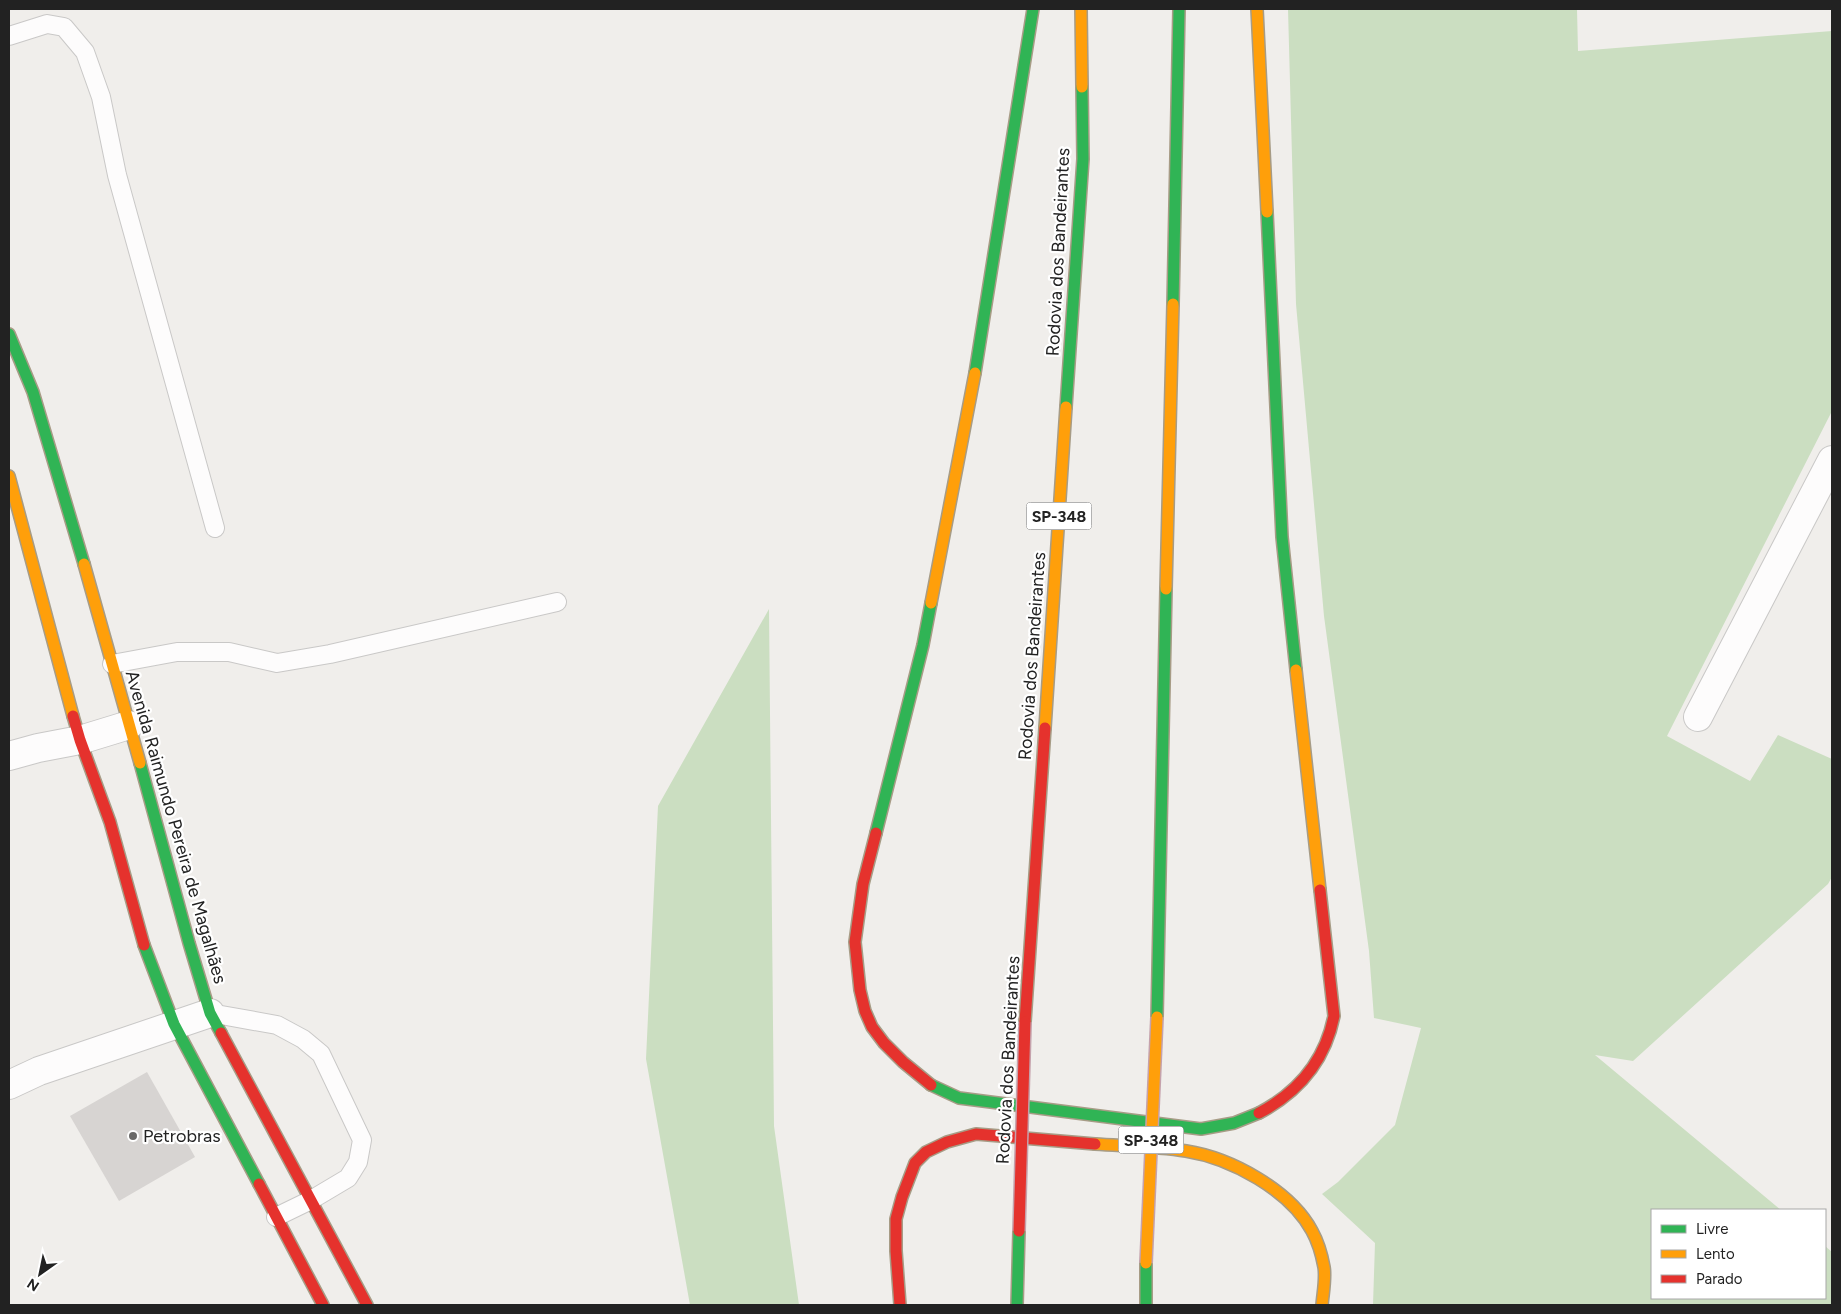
<svg xmlns="http://www.w3.org/2000/svg" width="1841" height="1314" font-family="Figtree,sans-serif">
  <style>
    .forest { fill: #cbdec1 }
    .building { fill: #d7d4d2 }
    .lines { fill: none; stroke-linecap: round; stroke-linejoin: round }
    .lane-casing { stroke: #c9c8c7; stroke-width: 20 }
    .street-casing { stroke: #c9c8c7; stroke-width: 30 }
    .fast-casing { stroke: #a79c86; stroke-width: 14 }
    .slow-casing { stroke: #a79c86; stroke-width: 14 }
    .jam-casing { stroke: #a79c86; stroke-width: 14 }
    .lane { stroke: #fdfcfc; stroke-width: 18 }
    .street { stroke: #fdfcfc; stroke-width: 28 }
    .fast { stroke: #30b455; stroke-width: 11 }
    .slow { stroke: #ff9f0a; stroke-width: 11 }
    .jam { stroke: #e5322d; stroke-width: 11 }
    .slow-bridge-casing { stroke: #c5a2ac; stroke-width: 14; stroke-linecap: butt }
    .jam-bridge-casing { stroke: #c5a2ac; stroke-width: 14; stroke-linecap: butt }
    .slow-bridge { stroke: #ff9f0a; stroke-width: 11 }
    .jam-bridge { stroke: #e5322d; stroke-width: 11 }
    .poi-dot { fill: #6a6968; stroke: #fff; stroke-width: 2 }
    .labels { text-anchor: middle; stroke-width: 4.5; stroke-linejoin: round; paint-order: stroke }
    .shield { fill: #fff; stroke: #646464; stroke-width: 1 }
    .shield-label { font-size: 16px; font-weight: bold; fill: #222 }
    .street-label { font-size: 18px; fill: #222; stroke: #fff }
    .poi-label { font-size: 18px; fill: #222; stroke: #fff; text-anchor: start }
  </style>
  <rect width="100%" height="100%" fill="#f0eeeb"/>
  <path class="forest" d="M 1288,9 L 1577,9 L 1578,51 L 1832,31 L 1832,411 L 1667,736 L 1750,781 L 1778,735 L 1832,759 L 1832,877 L 1828,884 L 1633,1061 L 1595,1055 L 1781,1210 L 1652,1210 L 1652,1298 L 1825,1298 L 1825,1246 L 1832,1252 L 1832,1305 L 1373,1305 L 1375,1243 L 1322,1194 L 1338,1182 L 1395,1125 L 1421,1028 L 1374,1018 L 1369,951 L 1324,616 L 1296,304 Z
    M 769,609 L 774,1126 L 799,1305 L 690,1305 L 646,1059 L 658,806 Z"/>
  <path class="building" d="M 147,1072 L 195,1157 L 119,1201 L 70,1116 Z"/>
  <g class="lines">
    <g class="lane-casing">
      <path id="lane" d="M 9,36 L 47,24 L 64,27 L 85,52 L 101,97 L 117,175 L 215,528
        M 112,664 L 177,652 L 229,652 L 277,663 L 330,654 L 557,602
        M 210,1013 L 277,1025 L 303,1039 L 321,1054 L 362,1140 L 358,1162 L 348,1178 L 311,1200 L 276,1217"/>
    </g>
    <g class="street-casing">
      <path id="street" d="M 1698,717 L 1832,460
        M 9,756 L 38,748 L 80,740 L 129,725
        M 9,1085 L 39,1071 L 210,1013"/>
    </g>
    <g class="fast-casing">
      <path id="fast" d="M 1267,212 L 1282,537 L 1296,670
        M 1173,304 L 1179,9
        M 9,334 L 33,392 L 84,564
        M 975,373 L 1033,9
        M 1066,407 L 1083,159 L 1082,87
        M 140,763 L 189,943 L 210,1013 L 221,1033
        M 876,833 L 923,645 L 931,603
        M 144,945 L 174,1024 L 259,1184
        M 1157,1017 L 1166,589
        M 931,1085 L 959,1098 L 1201,1129 L 1234,1123 L 1259,1113
        M 1146,1263 L 1146,1305
        M 1017,1305 L 1019,1231"/>
    </g>
    <g class="slow-casing">
      <path id="slow" d="M 1081,9 L 1082,87
        M 1257,9 L 1267,212
        M 9,476 L 73,716
        M 84,564 L 140,763
        M 1166,589 L 1173,304
        M 931,603 L 975,373
        M 1296,670 L 1320,890
        M 1045,728 L 1066,407
        M 1095,1144 C 1125,1146 1156,1146 1186,1151 C 1231,1158 1290,1190 1312,1231 C 1317,1240 1322,1256 1324,1267 C 1326,1278 1323,1293 1322,1305"/>
    </g>
    <g class="jam-casing">
      <path id="jam" d="M 73,716 L 80,740 L 110,822 L 144,945
        M 876,833 L 863,884 L 855,942 L 860,990 L 865,1011 L 872,1027 L 884,1043 L 903,1062 L 931,1085
        M 1025,1022 L 1045,728
        M 221,1033 L 367,1305
        M 1259,1113 C 1299,1092 1325,1061 1334,1016 L 1320,890
        M 259,1184 L 323,1305
        M 900,1305 L 896,1251 L 896,1219 L 902,1197 L 915,1163 L 926,1152 L 947,1142 L 976,1134 L 1095,1144"/>
    </g>
    <use href="#lane" class="lane"/>
    <use href="#street" class="street"/>
    <use href="#fast" class="fast"/>
    <use href="#slow" class="slow"/>
    <use href="#jam" class="jam"/>
    <g class="slow-bridge-casing">
      <path id="slow-bridge" d="M 1146,1263 L 1157,1017"/>
    </g>
    <g class="jam-bridge-casing">
      <path id="jam-bridge" d="M 1019,1231 L 1025,1022"/>
    </g>
    <use href="#slow-bridge" class="slow-bridge"/>
    <use href="#jam-bridge" class="jam-bridge"/>
  </g>
  <circle class="poi-dot" cx="133" cy="1136" r="5"/>
  <g class="labels">
    <g class="shield">
      <rect x="1026.5" y="502.5" width="65" height="27" rx="4"/>
      <rect x="1118.5" y="1126.5" width="65" height="27" rx="4"/>
    </g>
    <g class="shield-label">
      <text x="1059" y="522">SP-348</text>
      <text x="1151" y="1146">SP-348</text>
    </g>
    <g class="street-label">
      <text transform="translate(1058 252) rotate(-87)" y="6">Rodovia dos Bandeirantes</text>
      <text transform="translate(1032 656) rotate(-86)" y="6">Rodovia dos Bandeirantes</text>
      <text transform="translate(176 827) rotate(74)" y="6">Avenida Raimundo Pereira de Magalhães</text>
      <text transform="translate(1008 1060) rotate(-87)" y="6">Rodovia dos Bandeirantes</text>
    </g>
    <g class="poi-label">
      <text x="143" y="1142">Petrobras</text>
    </g>
  </g>
  <rect width="1841" height="1314" fill="none" stroke="#222222" stroke-width="20"/>
  <rect x="1651" y="1209" width="175" height="90" fill="#ffffff" stroke="#a7a7a7"/>
  <rect x="1661" y="1225" width="25" height="8" fill="#30b455" stroke="#a7a7a7"/>
  <text x="1696" y="1234" font-size="15" fill="#222222">Livre</text>
  <rect x="1661" y="1250" width="25" height="8" fill="#ff9f0a" stroke="#a7a7a7"/>
  <text x="1696" y="1259" font-size="15" fill="#222222">Lento</text>
  <rect x="1661" y="1275" width="25" height="8" fill="#e5322d" stroke="#a7a7a7"/>
  <text x="1696" y="1284" font-size="15" fill="#222222">Parado</text>
  <g transform="translate(40 1274) rotate(213)" stroke="#ffffff" stroke-width="4" paint-order="stroke">
  <path d="M0-4L9 19L0 12L-9 19Z" fill="#222222"/>
  <text y="-8" font-size="14" font-weight="bold" text-anchor="middle" fill="#222222">N</text>
  </g>
</svg>
